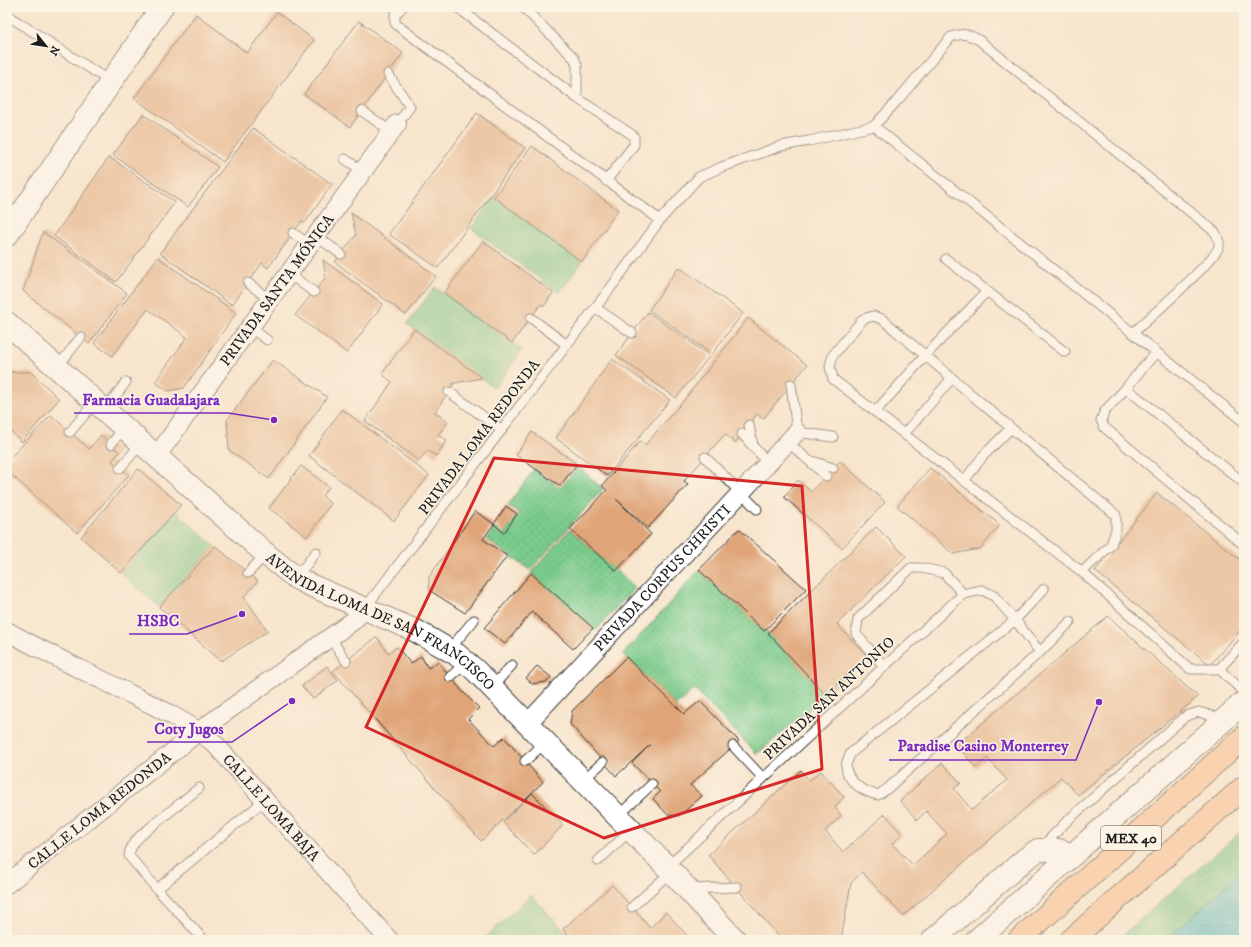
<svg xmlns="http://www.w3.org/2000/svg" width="1251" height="947" font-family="'IM FELL DW Pica',serif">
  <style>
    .green { fill: url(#green-dots); stroke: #4b7454 }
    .water { fill: url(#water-rules); stroke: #366e72 }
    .building { fill: #dfa477 }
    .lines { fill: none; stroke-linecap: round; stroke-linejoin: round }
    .service-casing { stroke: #3d3a37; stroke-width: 11 }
    .minor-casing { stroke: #3d3a37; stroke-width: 20 }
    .tertiary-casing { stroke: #3d3a37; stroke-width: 24 }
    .trunk-casing { stroke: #3d3a37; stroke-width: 24 }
    .service { stroke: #fff; stroke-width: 9 }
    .minor { stroke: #fff; stroke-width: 18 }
    .tertiary { stroke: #fff; stroke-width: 22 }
    .trunk { stroke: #fabc8b; stroke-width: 22 }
    .marked { fill: none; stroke: #d62828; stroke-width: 3; stroke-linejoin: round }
    .labels { text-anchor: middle; stroke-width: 3; stroke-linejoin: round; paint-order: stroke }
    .shield { fill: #fcf5e5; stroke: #5f5d58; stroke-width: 1 }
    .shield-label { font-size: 14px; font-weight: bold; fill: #1c1c1c }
    .street-label { font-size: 15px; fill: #1c1c1c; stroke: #fcf5e5 }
    .leader { fill: none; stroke: #7b2cbf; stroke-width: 1.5 }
    .callout-dot { fill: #7b2cbf; stroke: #fcf5e5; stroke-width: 1.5 }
    .callout-label { font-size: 16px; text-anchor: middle; font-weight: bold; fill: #7b2cbf; stroke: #fcf5e5; stroke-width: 3; stroke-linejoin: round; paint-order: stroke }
  </style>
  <defs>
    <pattern id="green-dots" width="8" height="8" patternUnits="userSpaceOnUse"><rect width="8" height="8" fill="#7acb8c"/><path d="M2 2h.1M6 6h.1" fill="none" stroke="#69ae78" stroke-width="1.8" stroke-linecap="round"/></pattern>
    <pattern id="water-rules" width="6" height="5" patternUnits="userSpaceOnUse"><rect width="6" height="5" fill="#51bfc7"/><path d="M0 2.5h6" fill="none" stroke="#429aa1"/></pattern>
  </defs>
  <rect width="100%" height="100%" fill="#fcf5e5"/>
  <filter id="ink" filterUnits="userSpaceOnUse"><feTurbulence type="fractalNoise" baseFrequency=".025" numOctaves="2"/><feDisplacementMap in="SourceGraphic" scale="8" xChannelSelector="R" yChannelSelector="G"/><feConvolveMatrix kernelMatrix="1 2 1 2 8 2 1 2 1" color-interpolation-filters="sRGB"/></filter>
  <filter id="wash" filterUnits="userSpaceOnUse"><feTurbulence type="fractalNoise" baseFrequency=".012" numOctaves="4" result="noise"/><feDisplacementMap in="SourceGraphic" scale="16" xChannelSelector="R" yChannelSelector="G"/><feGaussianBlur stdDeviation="0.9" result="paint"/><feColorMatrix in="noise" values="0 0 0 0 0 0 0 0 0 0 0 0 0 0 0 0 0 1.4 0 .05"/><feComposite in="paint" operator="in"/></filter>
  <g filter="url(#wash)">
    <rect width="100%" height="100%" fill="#f8e5ce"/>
    <path class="green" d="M 494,197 L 582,262 L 559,293 L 471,228 Z
      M 435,287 L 522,350 L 495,388 L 407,324 Z
      M 578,467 L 603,489 L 530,570 L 486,539 L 495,528 L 504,535 L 519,513 L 508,505 L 534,469 L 560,488 Z
      M 176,511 L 215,546 L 159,607 L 121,573 Z
      M 570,529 L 635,588 L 595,631 L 531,573 Z
      M 699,570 L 764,631 L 768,633 L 826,695 L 757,754 L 694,689 L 676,706 L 623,654 L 659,615 Z
      M 1244,829 L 1244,940 L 1117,940 Z
      M 531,895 L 568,935 L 562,940 L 483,940 Z"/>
    <path class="water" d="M 1244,869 L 1244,940 L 1166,940 Z"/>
    <g id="blocks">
      <path class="building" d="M 277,12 L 314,40 L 223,162 L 134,98 L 196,14 L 247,53 Z
        M 359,21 L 403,53 L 350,127 L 304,94 Z
        M 477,113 L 525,148 L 438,268 L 389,234 Z
        M 143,114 L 218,167 L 188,207 L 113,155 Z
        M 253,128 L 332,184 L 305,223 L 302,221 L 268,268 L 262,263 L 232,305 L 160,253 Z
        M 532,146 L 618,210 L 582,262 L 494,197 Z
        M 109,157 L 175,202 L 116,282 L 54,236 Z
        M 351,213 L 436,276 L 406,315 L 335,262 L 356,235 Z
        M 43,232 L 127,293 L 89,344 L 23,291 Z
        M 483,241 L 553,293 L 544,306 L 541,304 L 512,343 L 444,293 Z
        M 158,257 L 236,313 L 184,388 L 168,391 L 155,382 L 187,337 L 148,309 L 112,356 L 94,343 Z
        M 323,260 L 383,304 L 347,353 L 295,315 L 326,277 Z
        M 679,267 L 743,313 L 712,354 L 649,310 Z
        M 648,312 L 710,356 L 676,398 L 616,355 Z
        M 748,318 L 807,365 L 763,419 L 757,414 L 735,443 L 725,434 L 684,481 L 688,484 L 648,528 L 616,499 L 651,534 L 616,571 L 570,529 L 607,490 L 602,486 L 640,441 L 645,445 L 685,399 Z
        M 414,329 L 482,378 L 454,383 L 435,412 L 448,422 L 438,435 L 447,440 L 436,456 L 427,450 L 419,461 L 365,421 L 392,382 L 382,374 Z
        M 612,359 L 670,400 L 607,476 L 556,438 Z
        M 273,360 L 327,397 L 269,479 L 229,450 L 227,420 Z
        M 7,372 L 31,372 L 59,399 L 22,442 L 7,428 Z
        M 342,409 L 429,475 L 394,521 L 309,456 Z
        M 51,415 L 89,449 L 101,435 L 119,452 L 112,461 L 129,475 L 77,533 L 7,471 L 7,461 Z
        M 532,432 L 577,464 L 560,486 L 516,455 Z
        M 840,461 L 885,502 L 842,548 L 784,497 L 798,480 L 811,492 Z
        M 301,466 L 329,487 L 322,496 L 331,504 L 307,537 L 269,508 Z
        M 930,468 L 1000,525 L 980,549 L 953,554 L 897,506 Z
        M 138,469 L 181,505 L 121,573 L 81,537 Z
        M 1157,493 L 1244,563 L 1244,626 L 1210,665 L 1095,571 Z
        M 506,506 L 517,514 L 504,533 L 494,524 Z
        M 475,511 L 494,524 L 483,539 L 507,556 L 465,613 L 429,590 L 429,577 Z
        M 876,527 L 906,556 L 837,624 L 867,656 L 826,695 L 768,633 Z
        M 739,529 L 806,589 L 764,631 L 699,570 Z
        M 215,546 L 258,581 L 244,597 L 268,631 L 221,661 L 159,607 Z
        M 531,573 L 593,628 L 573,649 L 532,612 L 505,644 L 484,628 Z
        M 1108,616 L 1198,697 L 1078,795 L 1061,777 L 903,916 L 862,872 L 851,883 L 841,940 L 782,940 L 708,855 L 801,770 L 809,781 L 821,771 L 844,797 L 835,807 L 841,816 L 825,831 L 843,852 L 885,814 L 902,834 L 892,844 L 913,865 L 947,834 L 926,811 L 917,820 L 900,801 L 942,763 L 961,783 L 954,789 L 972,810 L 1007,780 L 987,758 L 976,768 L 957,745 Z
        M 377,637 L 388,653 L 397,647 L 411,664 L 421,656 L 428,668 L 438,662 L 463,692 L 479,708 L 468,719 L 494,746 L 504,737 L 543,782 L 481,841 L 333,671 Z
        M 626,657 L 684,714 L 700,701 L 739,741 L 690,785 L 702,796 L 679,816 L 668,815 L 653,799 L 660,792 L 632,763 L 650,745 L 616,776 L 570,724 L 572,711 Z
        M 327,666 L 338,680 L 313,699 L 302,686 Z
        M 537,666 L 551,677 L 546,682 L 532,684 L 526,678 Z
        M 532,793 L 563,825 L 534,855 L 503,822 Z
        M 612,885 L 650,928 L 666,912 L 691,940 L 572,940 L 563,929 Z"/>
    </g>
  </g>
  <g filter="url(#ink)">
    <use href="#blocks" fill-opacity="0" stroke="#3d3a37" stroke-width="1"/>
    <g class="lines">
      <g class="service-casing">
        <path id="service" d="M 402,7 L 395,15 L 395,23 L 398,26 L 660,220
          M 457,7 L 577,98 L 631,134 L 634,137 L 634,145 L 606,181
          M 523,7 L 574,58 L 577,65 L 577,98
          M 7,15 L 111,82
          M 388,74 L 410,107 L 397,124
          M 362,111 L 392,132
          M 874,126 L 897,101 L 951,37 C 962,33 969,34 979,40 L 1215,232 C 1217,236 1220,241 1219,246 C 1217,259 1147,320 1133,333
          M 345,159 L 363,171
          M 293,233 L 310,245
          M 316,236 L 341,254
          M 946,259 L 1065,352
          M 289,274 L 314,292
          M 248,283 L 270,300
          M 596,308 L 632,333
          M 531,318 L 567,345
          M 250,327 L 267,340
          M 57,368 L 81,337
          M 791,384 L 797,432 L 833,437
          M 1126,388 L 1156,352
          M 449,392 L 502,430
          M 105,410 L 126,382
          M 875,412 L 926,355 L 987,291
          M 749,425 L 753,446
          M 70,432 L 95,402
          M 742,434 L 768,463
          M 904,434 L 952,378
          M 788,442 L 826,476
          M 111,444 L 124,428
          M 705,457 L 757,509
          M 812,461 L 833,468
          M 120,468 L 141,444
          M 964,481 L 983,456 L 1011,428
          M 1244,483 L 1126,388 L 1105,411 L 1101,420 L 1104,427 L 1244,545
          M 1082,572 L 1111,545 L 1116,530 L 1116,515 L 1011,428 L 882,319 L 873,316 L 863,319 L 833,355 L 830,366 L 833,379 L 1082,572 L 1190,669 L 1219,669
          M 248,573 L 266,554
          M 296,578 L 316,552
          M 1044,589 L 1015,620 L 851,753 C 849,757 847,761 846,765 C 846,782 864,792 878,795 L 887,789 L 1040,652 L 1070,622
          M 365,608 L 615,282 L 660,220 L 699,177 L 722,167 L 781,146 L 809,141 L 874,126 L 1244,422
          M 330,637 L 346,661
          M 1244,642 L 1219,669 L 1244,692
          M 449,650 L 474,620
          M 884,666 L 856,634 L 858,619 L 911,568 L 922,568 L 944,573 L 963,594
          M 450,677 L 466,663
          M 492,687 L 512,665
          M 733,746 L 763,778
          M 525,761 L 545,743
          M 582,781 L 603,762
          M 617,817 L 652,784
          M 1042,847 L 1067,821 L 1186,716 L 1199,712 L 1222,719
          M 598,861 L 631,830
          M 667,867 L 963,594 L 982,590 L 994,596 L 1015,620 L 1040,652
          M 157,889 L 129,856 C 129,848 135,841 141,835 L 199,788
          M 690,889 L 737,887
          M 632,907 L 671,872
          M 204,940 L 157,889 L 265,800"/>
      </g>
      <g class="minor-casing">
        <g id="minor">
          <path id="s1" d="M 156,457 L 397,124"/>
          <path id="s2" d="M 7,631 C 47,654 89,673 130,694 C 159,708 188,722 214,743 L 389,940"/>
          <path id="s3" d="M 527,724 L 797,432"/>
          <path id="s4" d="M 7,884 L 199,731 L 353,621 L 365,609"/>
        </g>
      </g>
      <g class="tertiary-casing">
        <g id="tertiary">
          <path d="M 7,235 L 162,7"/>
          <path id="s5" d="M 7,323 L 266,554 L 296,578 L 310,585 L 416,631 L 456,654 L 475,670 L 667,867 L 735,940"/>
          <path d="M 933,940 L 1024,860 L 1038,850 L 1059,850 L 1073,855"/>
          <path d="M 977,940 L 1244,702"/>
        </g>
      </g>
      <g class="trunk-casing">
        <path id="trunk" d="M 1019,940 L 1244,737
          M 1071,940 L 1244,787"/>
      </g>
      <use href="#service" class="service"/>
      <use href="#minor" class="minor"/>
      <use href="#tertiary" class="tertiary"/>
      <use href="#trunk" class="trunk"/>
    </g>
  </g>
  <path d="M0 0H1251V947H0ZM 494,458 L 802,486 L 822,769 L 604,838 L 366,727 Z" fill="#f8e5ce" fill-opacity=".55" fill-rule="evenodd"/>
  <path class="marked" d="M 494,458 L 802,486 L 822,769 L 604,838 L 366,727 Z"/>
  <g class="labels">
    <rect class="shield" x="1101" y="826" width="60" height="24" rx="3"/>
    <g class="shield-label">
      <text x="1131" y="843">MEX 40</text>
    </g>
    <g class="street-label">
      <text dy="5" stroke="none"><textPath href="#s1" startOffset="206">PRIVADA SANTA MÓNICA</textPath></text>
      <text transform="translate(479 437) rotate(-53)" y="5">PRIVADA LOMA REDONDA</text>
      <text dy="5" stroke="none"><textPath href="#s3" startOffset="199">PRIVADA CORPUS CHRISTI</textPath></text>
      <text dy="5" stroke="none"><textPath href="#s5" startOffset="481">AVENIDA LOMA DE SAN FRANCISCO</textPath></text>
      <text transform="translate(829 698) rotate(-43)" y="5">PRIVADA SAN ANTONIO</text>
      <text dy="5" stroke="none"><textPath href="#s2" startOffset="322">CALLE LOMA BAJA</textPath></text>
      <text dy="5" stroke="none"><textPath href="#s4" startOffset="118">CALLE LOMA REDONDA</textPath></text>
    </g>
  </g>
  <path class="leader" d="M274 420L228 413H74M242 614L187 634H129M292 701L232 742H147M1099 702L1076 760H889"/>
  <g class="callout-dot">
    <circle cx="274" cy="420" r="4"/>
    <circle cx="242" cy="614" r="4"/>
    <circle cx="292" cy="701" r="4"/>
    <circle cx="1099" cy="702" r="4"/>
  </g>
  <g class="callout-label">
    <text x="151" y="405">Farmacia Guadalajara</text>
    <text x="158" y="626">HSBC</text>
    <text x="189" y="734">Coty Jugos</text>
    <text x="983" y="751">Paradise Casino Monterrey</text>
  </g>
  <rect width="1251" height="947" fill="none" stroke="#fcf5e5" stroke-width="24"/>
  <g transform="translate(46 46) rotate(120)" stroke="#fcf5e5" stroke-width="3" paint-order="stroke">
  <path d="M0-3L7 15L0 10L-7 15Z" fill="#1c1c1c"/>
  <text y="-6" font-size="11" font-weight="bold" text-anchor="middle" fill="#1c1c1c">N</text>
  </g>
</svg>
